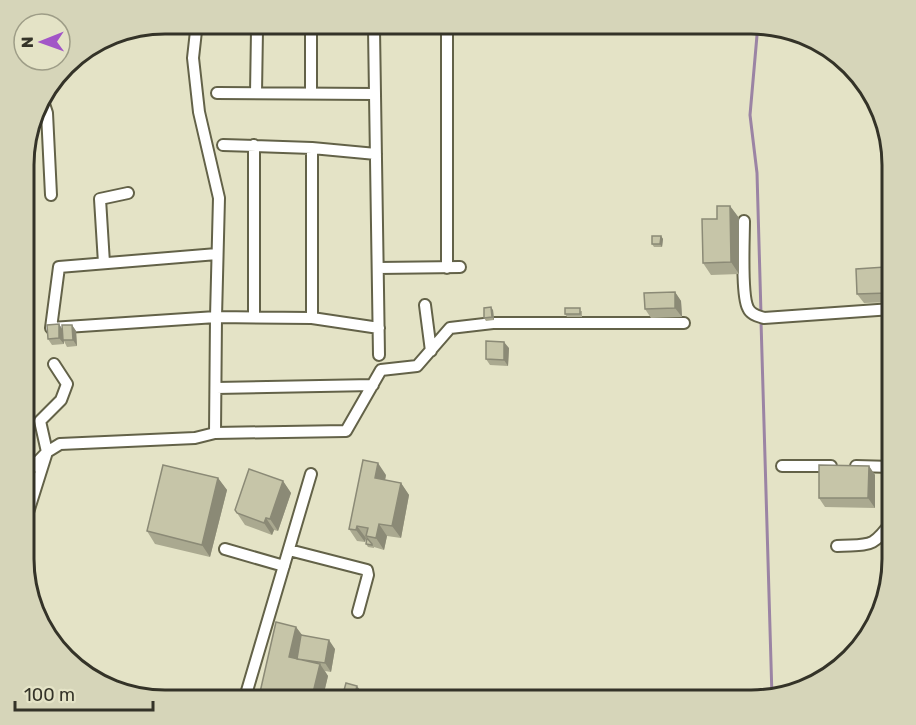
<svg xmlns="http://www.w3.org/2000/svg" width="916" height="725" font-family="Rubik,sans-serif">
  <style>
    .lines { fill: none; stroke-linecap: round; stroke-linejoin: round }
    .stream { stroke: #9b84a4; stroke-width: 3 }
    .minor-casing { stroke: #636248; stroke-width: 14 }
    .minor { stroke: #fff; stroke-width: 10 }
    .wall { fill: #aaa990 }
    .shaded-wall { fill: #8b8a76 }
    .building { fill: #c6c5a8; stroke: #8b8a76; stroke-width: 1.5 }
    .rim { fill: none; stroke: #343328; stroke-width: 3 }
  </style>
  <rect width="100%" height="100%" fill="#e4e3c6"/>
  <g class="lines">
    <path class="stream" d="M 758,24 L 750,115 L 757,173 L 761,314
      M 761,321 L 772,697"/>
    <g class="minor-casing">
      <path id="minor" d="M 311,29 L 311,93
        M 374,29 L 379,355
        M 196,31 L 193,58 L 199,112 L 219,198 L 216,317 L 312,318 L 379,328
        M 217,93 L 375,94
        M 256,93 L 257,30
        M 42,98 L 47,113 L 51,195
        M 223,145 L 312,148 L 376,154
        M 312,148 L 312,318
        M 744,221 C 744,238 741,295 748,308 C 751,315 758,316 764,318 L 892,309
        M 104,263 L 100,199 L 128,193
        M 378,268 L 460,267
        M 447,268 L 447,28
        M 425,305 L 431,351
        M 254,316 L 254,145
        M 216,388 L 373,385
        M 215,433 L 216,317 L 51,328 L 59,267 L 217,254
        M 782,466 L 831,466
        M 856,466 L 892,467
        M 25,475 L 47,452 L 60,444 L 195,438 L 215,433 L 346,431 L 381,370 L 417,366 L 450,328 L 493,323 L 684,323
        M 24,525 L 47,452 L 40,421 L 61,400 L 67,384 L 54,364
        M 837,546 C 870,544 872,549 892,521
        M 225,549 L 284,566
        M 289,550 L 367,570 L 368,575 L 358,612
        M 244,701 L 311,474"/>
    </g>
    <use href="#minor" class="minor"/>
  </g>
  <path class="wall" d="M 730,206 L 739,218 L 739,274 L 711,275 L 703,263 Z
    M 661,236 L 663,239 L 662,247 L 654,247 L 652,244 Z
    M 885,267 L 892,277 L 892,302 L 864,303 L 857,294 Z
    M 675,292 L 681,301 L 682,317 L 651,318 L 645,309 Z
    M 493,310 L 494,320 L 486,321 L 484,318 Z
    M 582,311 L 582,317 L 567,317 L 565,314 Z
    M 59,324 L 63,330 L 72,325 L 76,331 L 77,346 L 67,347 L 64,341 L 64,344 L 52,345 L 48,339 Z
    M 509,348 L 508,366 L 490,365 L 486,359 Z
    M 869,466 L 875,475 L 875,508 L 825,507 L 819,498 Z
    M 386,475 L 385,480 L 401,483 L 409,495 L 401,538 L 387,536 L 384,550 L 374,547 L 374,548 L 368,547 L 366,544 L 367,538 L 366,538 L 365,542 L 357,541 L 349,529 Z
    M 218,478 L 227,490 L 210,557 L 155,544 L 147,531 Z
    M 283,481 L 291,493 L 278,531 L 274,530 L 272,535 L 245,525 L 235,510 Z
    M 296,627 L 302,635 L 335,649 L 331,672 L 325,671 L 328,676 L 322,701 L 258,701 Z"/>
  <path class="shaded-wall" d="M 730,206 L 739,218 L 739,274 L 731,262 Z
    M 661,236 L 663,239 L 662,247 L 660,244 Z
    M 885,267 L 892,277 L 892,300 L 887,293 Z
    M 675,292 L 681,301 L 682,317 L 675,308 Z
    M 491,307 L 493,310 L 494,320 L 492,317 Z
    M 59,324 L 63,331 L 64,344 L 59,338 Z
    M 72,325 L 76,331 L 77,346 L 73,340 Z
    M 504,342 L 509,348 L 508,366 L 504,360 Z
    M 378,463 L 386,475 L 383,490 L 375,478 Z
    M 869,466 L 875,475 L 875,508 L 868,498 Z
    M 218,478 L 227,490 L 210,557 L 202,545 Z
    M 283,481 L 291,493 L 278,531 L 270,519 Z
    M 401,483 L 409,495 L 401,538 L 392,526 Z
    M 266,518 L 274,530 L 272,535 L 264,523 Z
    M 379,524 L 387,536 L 384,550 L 376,538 Z
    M 357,526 L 366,538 L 365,542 L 356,530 Z
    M 296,627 L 305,639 L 297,659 L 289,657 Z
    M 329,640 L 335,649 L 331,672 L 325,663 Z
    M 320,664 L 328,676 L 322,701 L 311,701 Z
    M 357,686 L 366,698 L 365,701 L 353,701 Z"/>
  <path class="building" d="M 717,206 L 730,206 L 731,262 L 703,263 L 702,219 L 717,219 Z
    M 652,236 L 661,236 L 660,244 L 652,244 Z
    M 885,267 L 887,293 L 857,294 L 856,269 Z
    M 675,292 L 675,308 L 645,309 L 644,293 Z
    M 491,307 L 492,317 L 484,318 L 484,308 Z
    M 565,308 L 580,308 L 580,314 L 565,314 Z
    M 59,324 L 59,338 L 48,339 L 47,325 Z
    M 62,325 L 72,325 L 73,340 L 63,340 Z
    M 486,341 L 504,342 L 504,360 L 486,359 Z
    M 363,460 L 378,463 L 375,478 L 401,483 L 392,526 L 379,524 L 376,538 L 366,536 L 368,528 L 357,526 L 356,530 L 349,529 Z
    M 163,465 L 218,478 L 202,545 L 147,531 Z
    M 819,465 L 869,466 L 868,498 L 819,498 Z
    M 249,469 L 283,481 L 270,519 L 266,518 L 264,523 L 237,513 L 235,510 Z
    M 367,538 L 372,544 L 372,545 L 366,544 Z
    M 276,622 L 296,627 L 289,657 L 320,664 L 311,701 L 258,701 Z
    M 301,635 L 329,640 L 325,663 L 297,659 Z
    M 346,683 L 357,686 L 353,701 L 341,701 Z"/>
  <path d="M0 0H916V725H0ZM165 34H751A131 131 0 0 1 882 165V559A131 131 0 0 1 751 690H165A131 131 0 0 1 34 559V165A131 131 0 0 1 165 34Z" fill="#d6d5b9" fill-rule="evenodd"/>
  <path class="rim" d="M165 34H751A131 131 0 0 1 882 165V559A131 131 0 0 1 751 690H165A131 131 0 0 1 34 559V165A131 131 0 0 1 165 34Z"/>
  <g transform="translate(42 42) rotate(269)"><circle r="28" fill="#e4e3c6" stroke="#9e9d87" stroke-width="1.5"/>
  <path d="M0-4.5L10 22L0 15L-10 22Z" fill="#a255c7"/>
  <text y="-9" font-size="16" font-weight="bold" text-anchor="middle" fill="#343328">N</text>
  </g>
  <path d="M15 701v9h138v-9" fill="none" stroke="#343328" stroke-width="3"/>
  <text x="24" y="701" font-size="18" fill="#343328" stroke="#e4e3c6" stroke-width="4.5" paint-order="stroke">100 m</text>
</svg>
